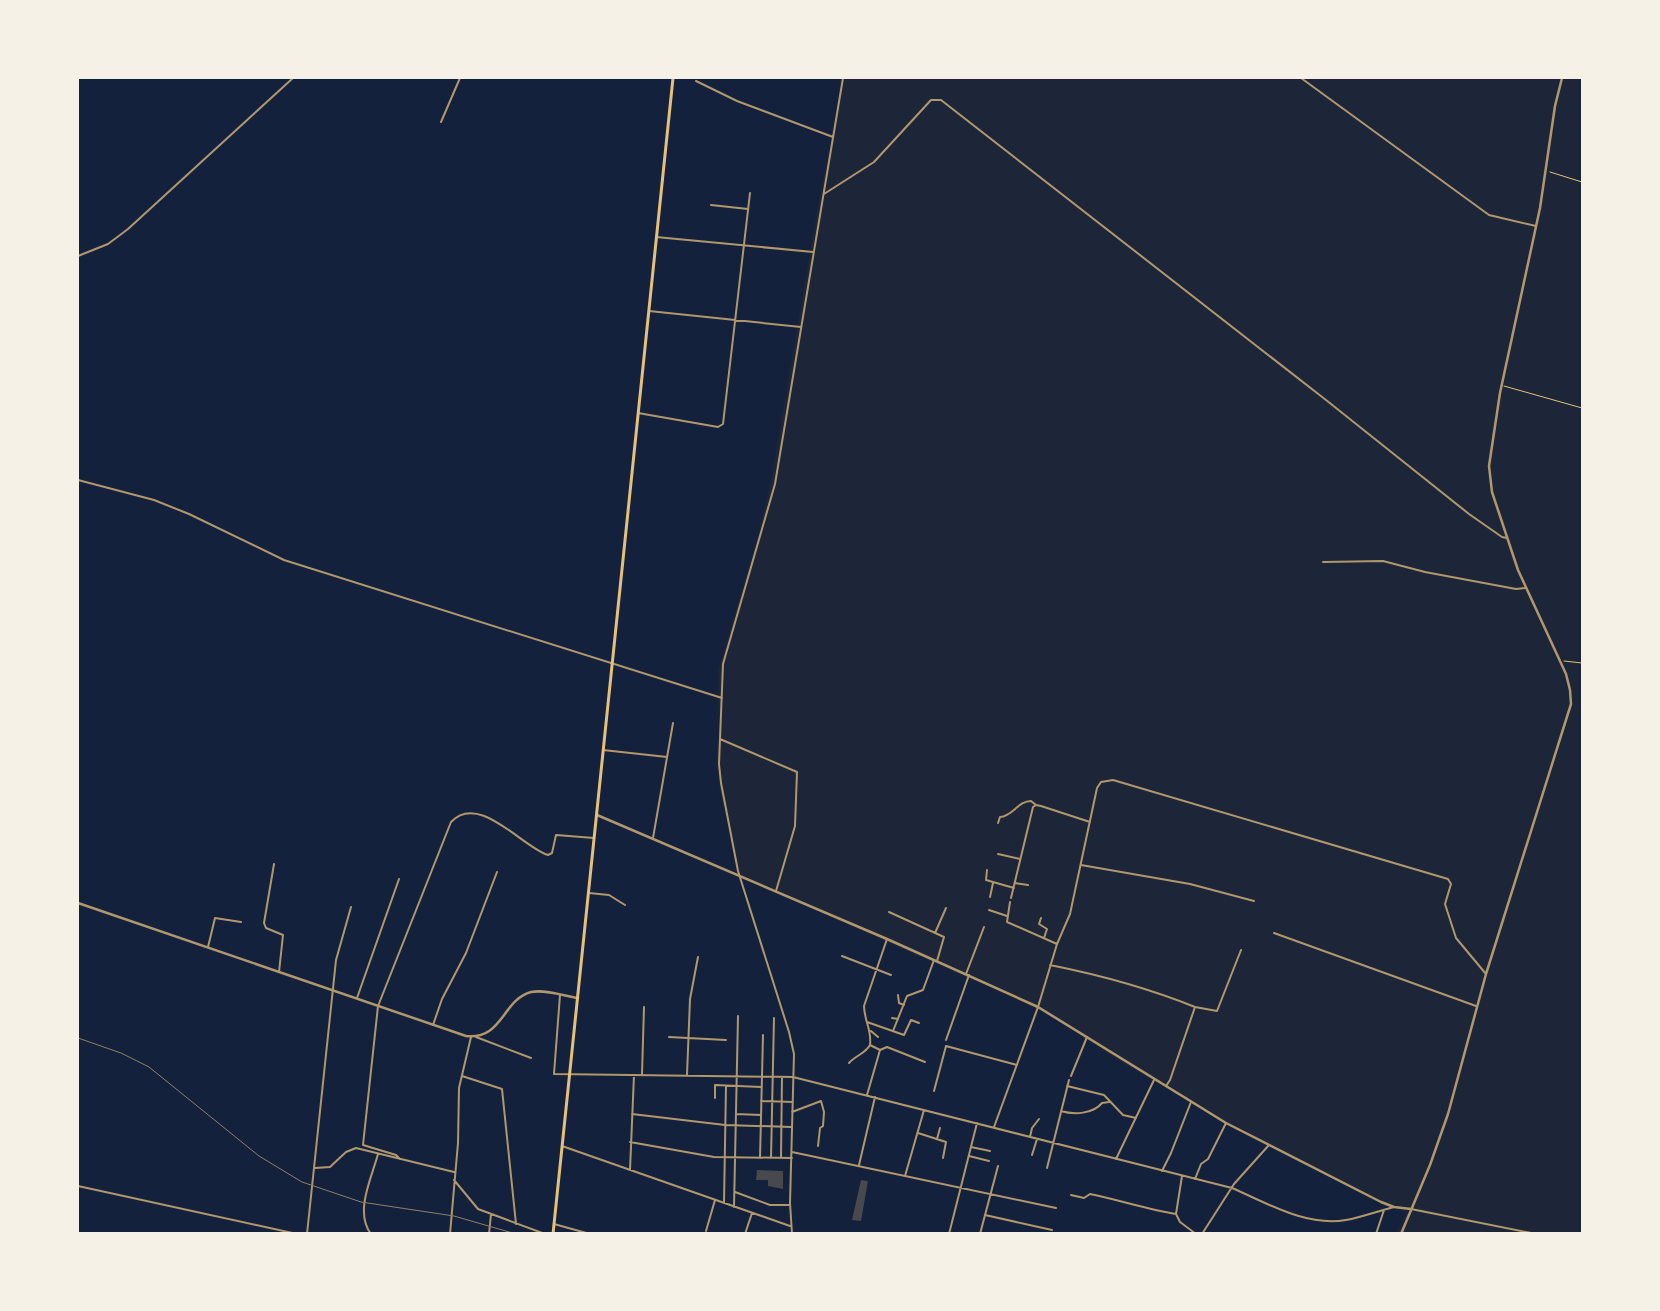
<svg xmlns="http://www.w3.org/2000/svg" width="1660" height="1311" font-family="'DM Sans',sans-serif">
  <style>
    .green { fill: #1d2539 }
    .building { fill: #48494c }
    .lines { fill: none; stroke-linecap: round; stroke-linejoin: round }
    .path { stroke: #e5c07b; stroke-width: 1 }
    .minor { stroke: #b1986c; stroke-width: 2 }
    .tertiary { stroke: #b1986c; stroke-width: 2.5 }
    .secondary { stroke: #e5c07b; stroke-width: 3 }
    .rail { stroke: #918062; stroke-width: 1 }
  </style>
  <rect width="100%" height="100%" fill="#14213d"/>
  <path class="green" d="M 843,78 L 1582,78 L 1582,1233 L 1396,1233 L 1407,1211 L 1384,1205 L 1234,1128 L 1104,1052 L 1064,1021 L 741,877 L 736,867 L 719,784 L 716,756 L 719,738 L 718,670 L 757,540 L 771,480 L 816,217 Z"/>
  <path class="building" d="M 757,1170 L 783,1171 L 783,1189 L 768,1186 L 768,1180 L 756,1180 Z
    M 861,1180 L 868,1181 L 861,1221 L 852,1220 Z"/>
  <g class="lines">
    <path class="path" d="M 1550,172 L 1582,182
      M 1504,386 L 1582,408
      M 1564,661 L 1582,663"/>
    <path class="minor" d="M 1301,78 L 1489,215 L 1536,226
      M 696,81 L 737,101 L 833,137
      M 441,122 L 460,78
      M 824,194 L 874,162 L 931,100 L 941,100 L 1326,400 L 1469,514 L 1502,537 L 1507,538
      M 711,205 L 748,209
      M 656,237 L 813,252
      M 78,256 L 108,244 L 128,229 L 293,78
      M 649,311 L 801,327
      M 638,413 L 718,427 L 723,424 L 750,193
      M 78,480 L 154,500 L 189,514 L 284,560 L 722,698
      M 1323,562 L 1383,561 L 1425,572 L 1516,589 L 1525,588
      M 720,739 L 797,772 L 795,826 L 776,891
      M 603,750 L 667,757
      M 998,823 L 1000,817 C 1013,816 1018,801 1031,801 L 1036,805
      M 653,838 L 673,723
      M 998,854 L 1020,859
      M 274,864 L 264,923 L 266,928 L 283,935 L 279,972
      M 1081,865 L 1190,884 L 1254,901
      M 987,870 L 986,880 L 1014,888
      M 1015,883 L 1028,885
      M 589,893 L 609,895 L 625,905
      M 990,897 L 993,883
      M 1011,898 L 1033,807 L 1036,805 L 1041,806 L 1090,822
      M 1010,902 L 1007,922 L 1057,944
      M 989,910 L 1007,916
      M 889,912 L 944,937 L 937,961
      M 1041,918 L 1039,924 L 1047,929 L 1044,938
      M 935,933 L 946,908
      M 1274,933 L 1476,1006
      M 208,947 L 215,918 L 241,922
      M 842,956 L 891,975
      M 1050,965 C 1100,975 1148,988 1195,1007 L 1170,1080 L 1166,1086
      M 966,974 L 984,927
      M 560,995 L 554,1074 L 793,1077 L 1232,1188 C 1267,1203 1306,1227 1346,1220 C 1362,1217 1378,1211 1394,1207
      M 898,995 L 899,1003 L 904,1005
      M 357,998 L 399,879
      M 1195,1007 L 1217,1011 L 1241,950
      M 892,1018 L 898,1019
      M 867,1022 L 904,1035 L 911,1020 L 919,1023
      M 433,1025 L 442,999 L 466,953 L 497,872
      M 871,1031 L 878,1037
      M 893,1031 L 907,996 L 923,990 L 934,960
      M 476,1037 L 531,1058
      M 669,1037 L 726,1040
      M 946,1040 L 969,975
      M 880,1050 L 887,1047 L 925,1062
      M 849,1063 C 856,1055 865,1054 870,1045
      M 642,1074 L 644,1007
      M 687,1075 L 690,999 L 698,957
      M 462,1076 L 502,1089 L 516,1224
      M 1071,1076 L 1087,1037
      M 1067,1086 L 1104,1095 L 1123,1115 L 1136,1118
      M 934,1091 L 946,1046 L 1017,1065
      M 867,1095 L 880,1050 L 870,1045 C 872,1030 864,1020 864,1006 L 887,939
      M 715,1098 L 715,1085 L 761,1087
      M 761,1101 L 793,1102
      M 1061,1111 C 1074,1115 1093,1114 1102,1103 L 1109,1102
      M 792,1112 L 821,1101 L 824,1112 L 823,1126 L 820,1128 L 818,1146
      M 632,1114 L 725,1125 L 791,1127
      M 736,1114 L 761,1115
      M 994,1127 L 1038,1007 L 1057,944 L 1070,914 L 1097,788 L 1101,782 L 1113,780 L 1448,879 L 1451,884 L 1445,904 L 1456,938 L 1486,974
      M 918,1133 L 946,1142 L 943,1158
      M 1030,1137 L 1032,1128 L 1039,1119
      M 937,1139 L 940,1128
      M 630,1142 L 714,1157 L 792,1158
      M 562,1146 L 790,1226
      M 971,1147 L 990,1151
      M 792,1152 L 1056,1208
      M 1032,1155 L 1037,1139
      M 969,1156 L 989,1161
      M 781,1157 L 782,1077
      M 760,1158 L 763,1035
      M 771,1158 L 774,1018
      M 400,1159 L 396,1155 L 363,1145 L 378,1006 L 451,822 C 479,792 522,847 548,855 L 552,853 L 556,835 L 594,838
      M 1116,1159 L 1154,1080
      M 859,1165 L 875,1097
      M 315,1168 L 330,1167 L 346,1152 L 356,1148 L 454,1172
      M 1047,1168 L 1069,1080
      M 630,1170 L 634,1075
      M 1162,1171 L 1171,1153 L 1191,1102
      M 905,1176 L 924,1110
      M 1195,1179 L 1201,1164 L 1208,1159 L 1226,1123
      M 454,1180 L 478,1209 L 545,1234
      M 78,1186 L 297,1234
      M 735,1192 L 770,1205 L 790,1205
      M 1071,1195 L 1084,1198 L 1090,1194 C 1119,1200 1147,1209 1176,1214 L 1180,1222 L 1196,1234
      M 724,1203 L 726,1086
      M 734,1207 L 738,1016
      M 1411,1209 L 1536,1234
      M 1176,1214 L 1182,1176
      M 985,1215 L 1052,1230
      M 554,1224 L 590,1234
      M 706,1231 L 715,1200
      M 307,1234 L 336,960 L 351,907
      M 371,1234 C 354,1212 372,1177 378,1154
      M 450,1234 L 458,1143 L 459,1088 L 471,1037
      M 489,1234 L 491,1214
      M 745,1234 L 752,1213
      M 792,1234 L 790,1203 L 794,1054 L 789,1032 L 738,871 L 721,783 L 719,764 L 723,664 L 775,484 L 843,78
      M 949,1234 L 977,1123
      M 980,1234 L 998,1166
      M 1202,1234 L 1234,1184 L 1269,1145
      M 1376,1234 L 1384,1210"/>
    <path class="tertiary" d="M 597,815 L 887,939 L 1038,1007 L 1226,1123 L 1381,1202 L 1394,1207 L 1411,1209
      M 78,903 L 466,1036 C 503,1040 502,1000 531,992 C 546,989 564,996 578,998
      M 1401,1234 L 1430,1165 L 1448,1114 L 1486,974 L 1571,704 L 1570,690 L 1566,674 L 1518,570 L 1492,492 L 1489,466 L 1500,393 L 1540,208 L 1555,106 L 1562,78"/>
    <path class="secondary" d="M 553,1234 L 673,78"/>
    <path class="rail" d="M 78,1038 L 121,1053 L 149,1067 L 259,1156 L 302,1182 L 361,1202 L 454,1216 L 516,1234"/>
  </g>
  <rect width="1660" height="1311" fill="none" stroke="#f6f1e7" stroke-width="158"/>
</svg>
